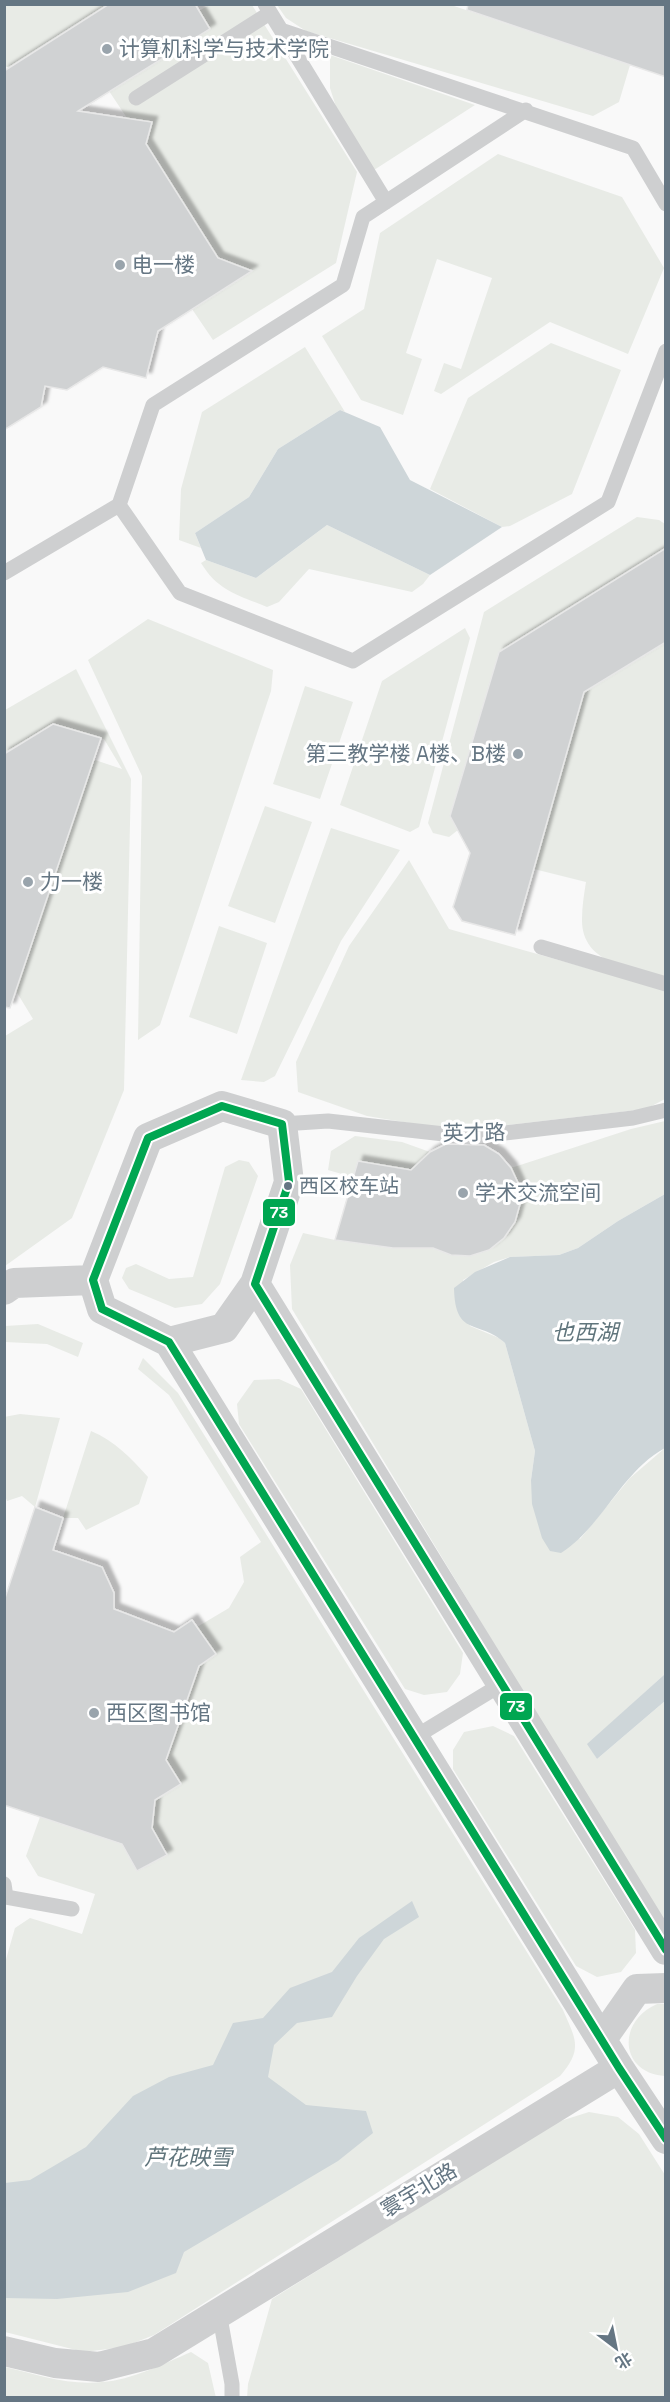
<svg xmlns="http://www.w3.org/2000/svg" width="670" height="2402" font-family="'Space Grotesk','Noto Sans SC',sans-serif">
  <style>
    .green { fill: #e8ebe6 }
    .water { fill: #ced6d9 }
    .building { fill: #d0d2d3; stroke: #e8e8e8; stroke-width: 1.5; filter: url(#shadow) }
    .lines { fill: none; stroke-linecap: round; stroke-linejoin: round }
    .lane { stroke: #cecfd0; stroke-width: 15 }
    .street { stroke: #cecfd0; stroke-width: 30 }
    .bus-1-casing { stroke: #fff; stroke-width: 12 }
    .bus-1 { stroke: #00a651; stroke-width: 8 }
    .poi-dot { fill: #99a4ac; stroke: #fff; stroke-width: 2 }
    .bus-dot { fill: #657683; stroke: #fff; stroke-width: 2 }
    .labels { text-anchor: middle; stroke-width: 6; stroke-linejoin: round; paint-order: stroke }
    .bus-label { font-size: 20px; fill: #657683; stroke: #fff; text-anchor: start }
    .poi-label { font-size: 21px; fill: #657683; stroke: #fff; text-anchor: start }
    .street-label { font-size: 21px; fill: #657683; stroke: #fff }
    .water-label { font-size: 22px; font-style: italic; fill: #60757c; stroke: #fff }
    .line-badge { stroke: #fff; stroke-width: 2 }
    .badge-label { font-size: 16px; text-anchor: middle; font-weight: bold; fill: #fff }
  </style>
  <defs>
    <filter id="shadow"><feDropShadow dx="5.5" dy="-5.5" stdDeviation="1.5" flood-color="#0004"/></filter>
  </defs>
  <rect width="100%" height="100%" fill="#f9f9f9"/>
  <path class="green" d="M 5,5 L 109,5 L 9,68 L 5,66 Z
    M 209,5 L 252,5 L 357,172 L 336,263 L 213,340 L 192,309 L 218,258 L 146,144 L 152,122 L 127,118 L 109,91 L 210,29 L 199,11 Z
    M 277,5 L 451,5 L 630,65 L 619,102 L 593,116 L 306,31 L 286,18 Z
    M 330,55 L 475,105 L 374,170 L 339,116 L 330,88 Z
    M 498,154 L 622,197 L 664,268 L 628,354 L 550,322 L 441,394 L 434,391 L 444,363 L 461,369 L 492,278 L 437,259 L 406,353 L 422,359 L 403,415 L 361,400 L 322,336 L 364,309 L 380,233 Z
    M 551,343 L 621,370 L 572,494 L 510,526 L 502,527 L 430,489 L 468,398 Z
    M 305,347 L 345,412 L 340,410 L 278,449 L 249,497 L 195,533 L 201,548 L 179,540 L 181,489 L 202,412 Z
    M 637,517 L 659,520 L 665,524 L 665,548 L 499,652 L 450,815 L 458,830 L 449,837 L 433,833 L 428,823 L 484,612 Z
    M 327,525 L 430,575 L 423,584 L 412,592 L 309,569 L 279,602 L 267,607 C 238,595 218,591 201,563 L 206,560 L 256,578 Z
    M 148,619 L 273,670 L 271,691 L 160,1025 L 138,1040 L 142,776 L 88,660 Z
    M 465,628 L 470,638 L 419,827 L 410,832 L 340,805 L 382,681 Z
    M 665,642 L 665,977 C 632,969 581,964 582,919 C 582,907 584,894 586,882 L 534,869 L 583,692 Z
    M 76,669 L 131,779 L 124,1090 L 72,1218 L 5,1266 L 5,1036 L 33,1019 L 16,991 L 88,774 L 83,756 L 122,769 L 104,739 L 53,724 L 5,756 L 5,710 Z
    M 305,686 L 353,702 L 320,799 L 273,784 Z
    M 265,806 L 312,822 L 275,923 L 228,906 Z
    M 331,828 L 400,850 L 341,941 L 275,1076 L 264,1082 L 241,1080 Z
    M 409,860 L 449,929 L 665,990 L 665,1099 L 646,1109 L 507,1125 L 433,1127 L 367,1116 L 298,1092 L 296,1062 L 349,946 Z
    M 219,926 L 267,943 L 237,1034 L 189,1017 Z
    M 665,1121 L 665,1194 L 618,1221 L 578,1248 L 559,1255 L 510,1257 L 494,1262 L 463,1280 L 470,1326 L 499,1338 L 505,1343 L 535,1451 L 531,1480 L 580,1539 L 630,1478 L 665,1448 L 665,1674 L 588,1744 L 597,1759 L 665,1701 L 665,1927 L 292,1309 L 290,1265 L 303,1233 L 335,1240 L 356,1178 L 328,1170 L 331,1151 L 355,1136 L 402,1142 L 430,1152 L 477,1148 L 511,1168 L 631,1129 Z
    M 239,1160 L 249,1162 L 258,1176 L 220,1284 L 202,1304 L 175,1308 L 129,1289 L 122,1278 L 126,1268 L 136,1264 L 169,1279 L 193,1277 L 225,1167 Z
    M 38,1324 L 83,1343 L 78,1357 L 47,1344 L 5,1342 L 5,1326 Z
    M 143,1358 L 178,1393 L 563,2010 C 576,2040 583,2049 560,2076 L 154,2335 L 124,2347 L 84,2352 L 5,2332 L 5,1963 L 15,1928 L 30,1918 L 82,1934 L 95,1894 L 38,1876 L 26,1856 L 40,1817 L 122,1844 L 152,1828 L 155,1800 L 181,1784 L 166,1760 L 199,1666 L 216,1654 L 197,1627 L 229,1608 L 244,1582 L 240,1557 L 261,1542 L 169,1395 L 138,1369 Z
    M 279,1379 L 301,1389 L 463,1653 L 460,1674 L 447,1692 L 424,1695 L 405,1689 L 239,1424 L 237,1404 L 254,1380 Z
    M 20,1414 L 60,1418 L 35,1507 L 22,1496 L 7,1501 L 5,1496 L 4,1417 Z
    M 91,1431 C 115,1441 131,1458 148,1477 L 139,1504 L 86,1530 L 78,1518 L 63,1518 Z
    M 493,1726 L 514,1736 L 635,1930 L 636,1953 L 621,1972 L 597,1977 L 576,1966 L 453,1769 L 453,1750 L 464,1732 Z
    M 657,2004 L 665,2004 L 665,2076 C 619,2073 617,2021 657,2004 Z
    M 589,2112 L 618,2117 L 639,2134 L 665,2175 L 665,2397 L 247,2398 L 248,2384 L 272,2299 L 554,2123 Z
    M 191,2352 L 208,2363 L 216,2398 L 5,2398 L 5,2367 C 36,2374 69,2386 102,2382 C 132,2380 163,2364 191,2352 Z"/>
  <path class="water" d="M 340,410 L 380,427 L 410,480 L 502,527 L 430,575 L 327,525 L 256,578 L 206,560 L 195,533 L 249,497 L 278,449 Z
    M 665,1194 L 665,1448 C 621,1472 603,1526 561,1553 L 550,1551 L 542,1538 L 532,1504 L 531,1480 L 535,1451 L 505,1343 C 479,1319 455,1338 454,1288 L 475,1272 L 510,1257 L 559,1255 L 578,1248 L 618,1221 Z
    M 665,1674 L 665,1701 L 597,1759 L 587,1744 Z
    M 412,1901 L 419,1917 L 384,1939 L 357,1976 L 332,2017 L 297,2023 L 274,2045 L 268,2077 L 306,2105 L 366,2111 L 373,2133 L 338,2161 L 184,2252 L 176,2273 L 128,2292 L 57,2299 L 5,2298 L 5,2183 L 30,2180 L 86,2147 L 133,2096 L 169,2077 L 213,2065 L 233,2023 L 263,2018 L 290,1988 L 332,1972 L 359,1938 Z"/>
  <path class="building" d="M 109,4 L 195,4 L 210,29 L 78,111 L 152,122 L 146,144 L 218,258 L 252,271 L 158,331 L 146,378 L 103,367 L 67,390 L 45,386 L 41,407 L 4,430 L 4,71 Z
    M 468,4 L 666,4 L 666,77 L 467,10 Z
    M 666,548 L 666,642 L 584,692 L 515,935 L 462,921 L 453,907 L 470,853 L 450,816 L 499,652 Z
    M 53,724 L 101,738 L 10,1008 L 4,1007 L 4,754 Z
    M 446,1144 L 484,1145 L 499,1154 L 511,1168 L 519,1185 L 520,1204 L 515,1222 L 504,1238 L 489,1250 L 470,1256 L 451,1255 L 433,1248 L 393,1248 L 335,1240 L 358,1161 L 411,1170 L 430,1152 Z
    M 35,1507 L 63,1518 L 53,1550 L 102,1567 L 114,1593 L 114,1609 L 174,1632 L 192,1620 L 216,1654 L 199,1666 L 166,1760 L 181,1784 L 155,1800 L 152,1828 L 167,1855 L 137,1871 L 122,1844 L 4,1805 L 4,1601 Z"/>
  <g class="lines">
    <path class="lane" d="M 265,4 L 281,30 L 633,148 L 666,204
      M 281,30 L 386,202
      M 136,98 L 270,13
      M 119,505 L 180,593 L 353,661 L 608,502 L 666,351
      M 4,573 L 119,505 L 153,405 L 343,285 L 363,217 L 526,110
      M 541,947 L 666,984
      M 282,1124 L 328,1121 L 471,1137 L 633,1118 L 666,1110
      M 415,1737 L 502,1684
      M 4,1884 L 6,1897 L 72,1909
      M 219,2312 L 232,2384 L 232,2398"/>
    <path class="street" d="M 4,1290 L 14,1283 L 93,1280
      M 169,1342 L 224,1328 L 255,1284
      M 666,1950 L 255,1284 L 289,1182 L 282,1124 L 222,1106 L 148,1138 L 93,1280 L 102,1309 L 169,1342 L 619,2068 L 666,2139
      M 602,2039 L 637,1989 L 666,1988
      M 4,2351 L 55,2363 L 99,2367 L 154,2353 L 619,2068"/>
    <g class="bus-1-casing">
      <path id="bus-1" d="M 666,1950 L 255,1284 L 289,1182 L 282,1124 L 222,1106 L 148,1138 L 93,1280 L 102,1309 L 169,1342 L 619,2068 L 666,2139"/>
    </g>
    <use href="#bus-1" class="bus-1"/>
  </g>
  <g class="poi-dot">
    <circle cx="107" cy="49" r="6"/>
    <circle cx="120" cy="265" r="6"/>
    <circle cx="518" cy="754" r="6"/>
    <circle cx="28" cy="882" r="6"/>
    <circle cx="463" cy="1193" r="6"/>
    <circle cx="94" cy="1713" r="6"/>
  </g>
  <circle class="bus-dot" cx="288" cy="1186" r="5"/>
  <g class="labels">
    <g class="bus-label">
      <text x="299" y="1193">西区校车站</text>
    </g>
    <g class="poi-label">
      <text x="119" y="56">计算机科学与技术学院</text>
      <text x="132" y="272">电一楼</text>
      <text x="506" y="761" text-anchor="end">第三教学楼 A楼、B楼</text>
      <text x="40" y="889">力一楼</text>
      <text x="475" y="1200">学术交流空间</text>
      <text x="106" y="1720">西区图书馆</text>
    </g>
    <g class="street-label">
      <text transform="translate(474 1133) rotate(-1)" y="7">英才路</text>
      <text transform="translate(419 2190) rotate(-31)" y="7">寰宇北路</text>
    </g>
    <g class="water-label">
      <text x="585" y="1340">也西湖</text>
      <text x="188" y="2165">芦花映雪</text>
    </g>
  </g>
  <g class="line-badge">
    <rect x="262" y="1198" width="34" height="29" rx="6" fill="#00a651"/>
    <rect x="499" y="1692" width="34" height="29" rx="6" fill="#00a651"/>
  </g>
  <g class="badge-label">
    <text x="279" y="1218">73</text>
    <text x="516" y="1712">73</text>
  </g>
  <rect width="670" height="2402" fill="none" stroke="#657683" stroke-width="12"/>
  <g transform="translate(616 2348) rotate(148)" stroke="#ffffff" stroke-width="4.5" paint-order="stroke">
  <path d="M0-4.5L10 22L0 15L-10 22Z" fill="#657683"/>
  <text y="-9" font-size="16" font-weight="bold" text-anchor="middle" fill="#657683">北</text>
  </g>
</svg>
